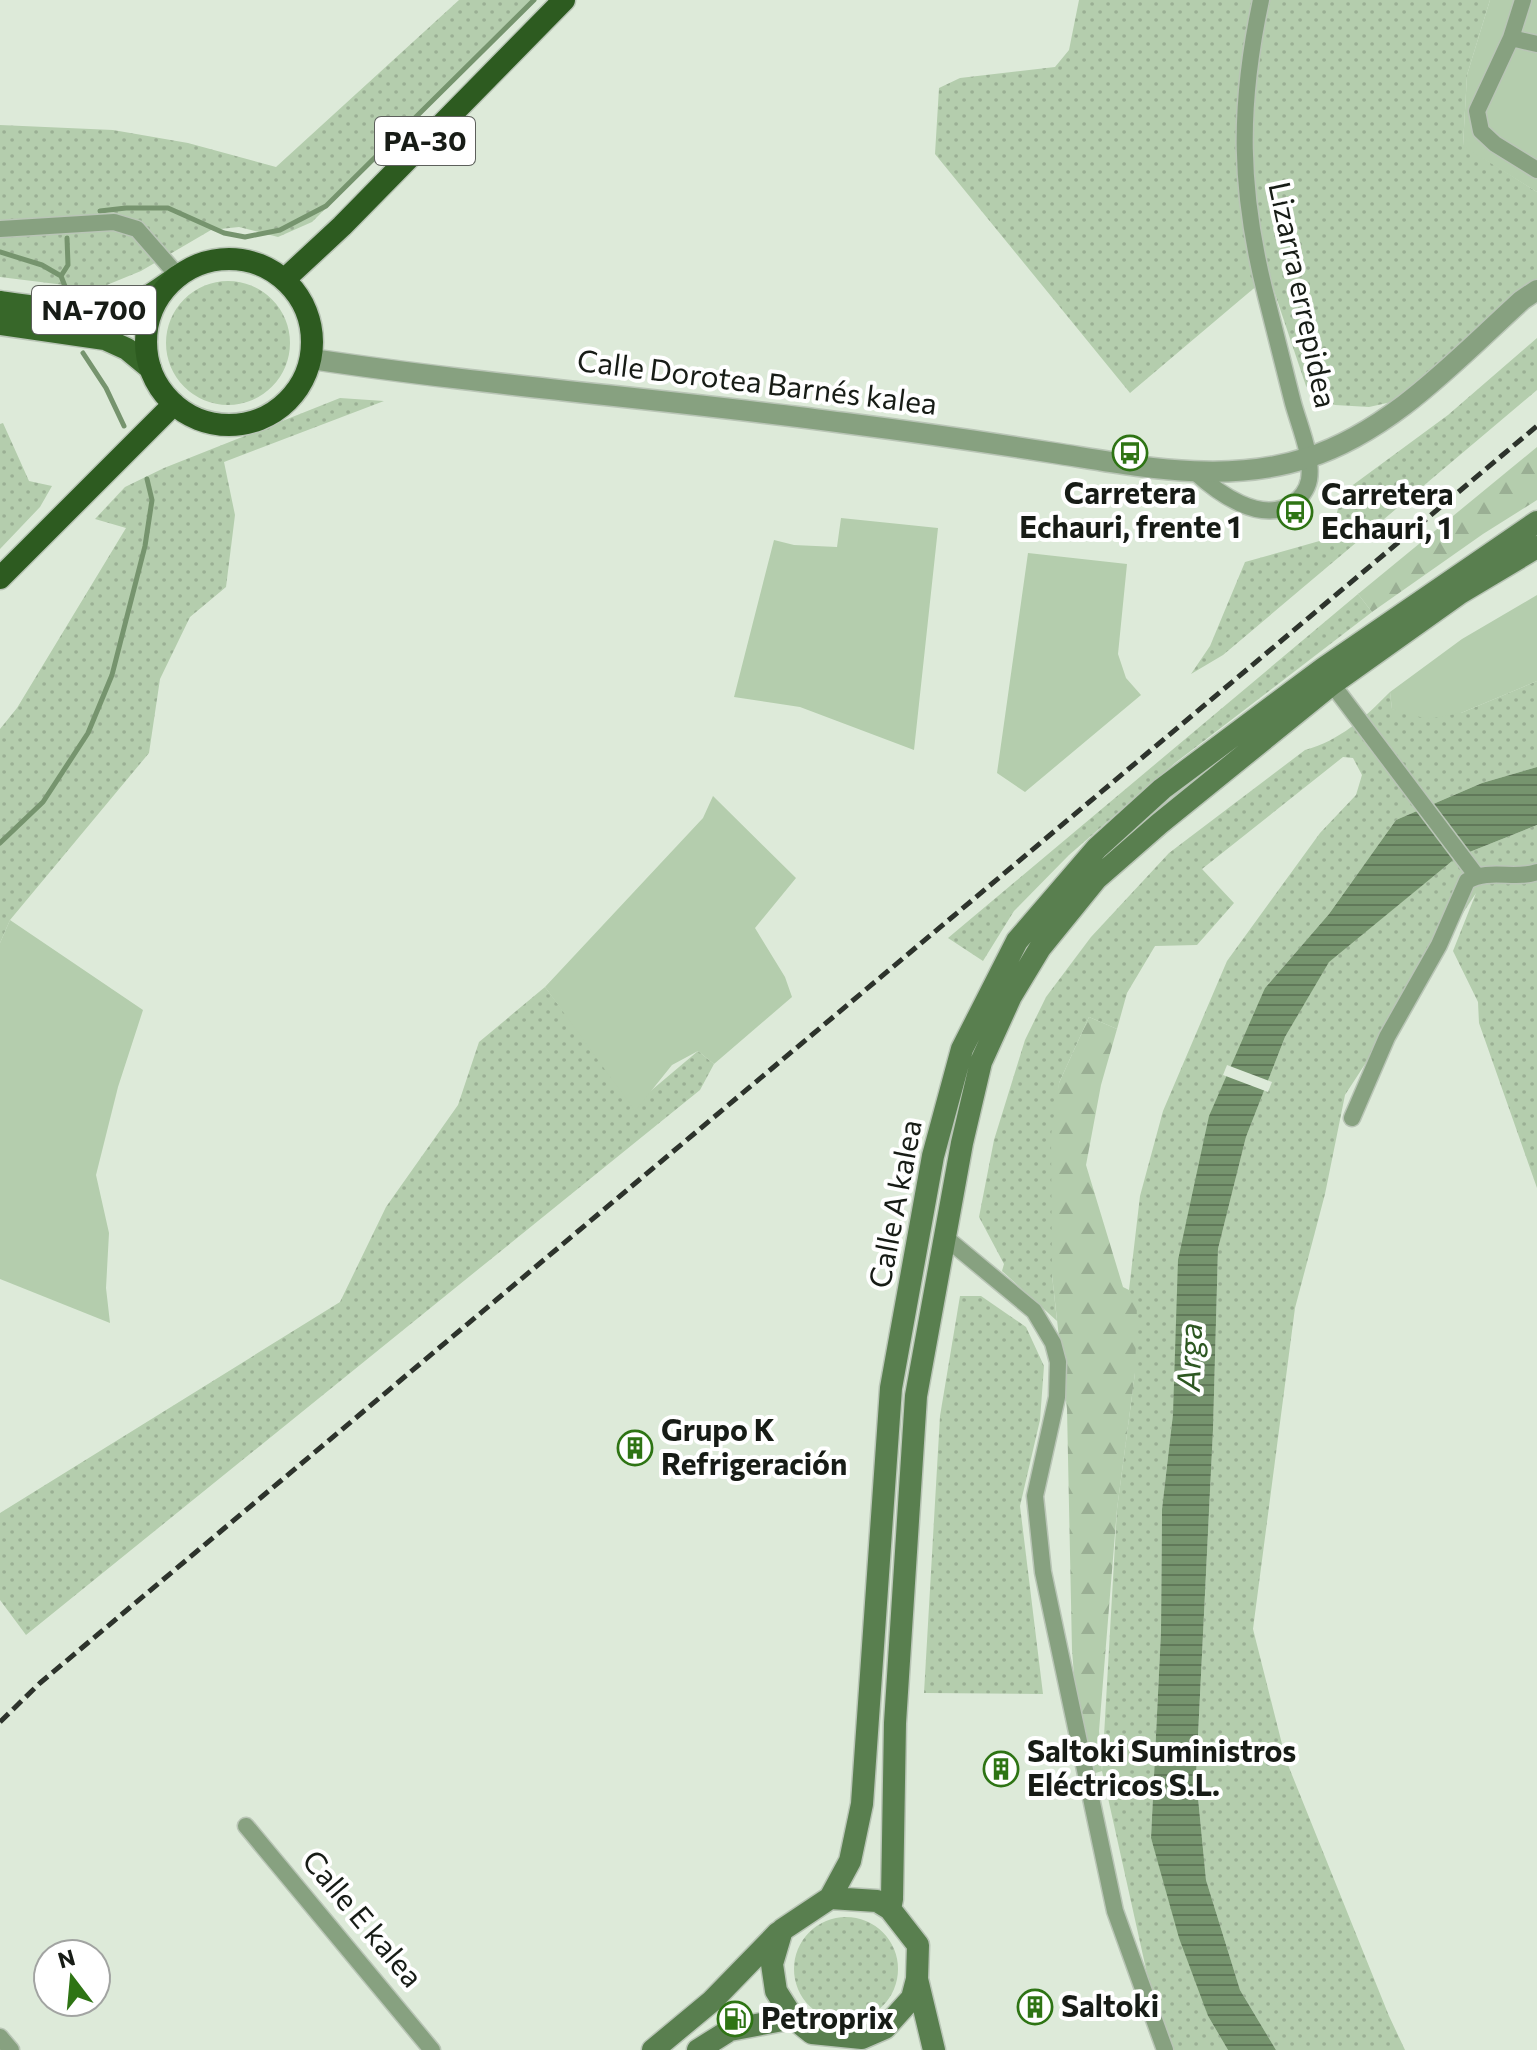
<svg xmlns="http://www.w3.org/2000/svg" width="1537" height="2050" font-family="Commissioner,sans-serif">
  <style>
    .grass { fill: url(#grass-dots) }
    .forest { fill: url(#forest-firs) }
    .garden { fill: #b4cdad }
    .water { fill: url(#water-rules) }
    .pier { fill: #ddead9 }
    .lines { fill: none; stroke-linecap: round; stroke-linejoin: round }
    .stream { stroke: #76946e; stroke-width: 5 }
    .minor-casing { stroke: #b9c5b6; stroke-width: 19 }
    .tertiary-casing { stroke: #b9c5b6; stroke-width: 23 }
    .secondary-casing { stroke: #b9c5b6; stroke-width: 25 }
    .primary-casing { stroke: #b9c5b6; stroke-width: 25 }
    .trunk-casing { stroke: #b9c5b6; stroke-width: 25 }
    .minor { stroke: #87a180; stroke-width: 16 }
    .tertiary { stroke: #87a180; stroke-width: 20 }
    .secondary { stroke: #597f4f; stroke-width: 22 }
    .primary { stroke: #376729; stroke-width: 22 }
    .trunk { stroke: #2d5b20; stroke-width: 22 }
    .rail { stroke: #2d332c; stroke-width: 5; stroke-dasharray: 12 6; stroke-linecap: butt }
    .labels { text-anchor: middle; stroke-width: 8; stroke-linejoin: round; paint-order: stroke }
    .shield { fill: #fff; stroke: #5d605c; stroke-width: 2 }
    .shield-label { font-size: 28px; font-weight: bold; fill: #171c16 }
    .street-label { font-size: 30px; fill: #171c16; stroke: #fff }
    .poi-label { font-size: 30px; font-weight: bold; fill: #171c16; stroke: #fff; text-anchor: start }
    .water-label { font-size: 32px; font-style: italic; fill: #2d5721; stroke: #fff }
  </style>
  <defs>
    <pattern id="grass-dots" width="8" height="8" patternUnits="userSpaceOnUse" patternTransform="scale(2)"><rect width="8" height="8" fill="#b4cdad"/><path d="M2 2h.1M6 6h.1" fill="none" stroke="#9aaf94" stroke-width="1.8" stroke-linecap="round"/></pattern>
    <pattern id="forest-firs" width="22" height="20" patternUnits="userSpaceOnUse" patternTransform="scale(2)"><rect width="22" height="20" fill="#b4cdad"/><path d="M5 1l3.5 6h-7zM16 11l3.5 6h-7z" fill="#9aaf94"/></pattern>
    <pattern id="water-rules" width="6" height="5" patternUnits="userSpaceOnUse" patternTransform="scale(2)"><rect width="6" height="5" fill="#76946e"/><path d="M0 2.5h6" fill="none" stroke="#607859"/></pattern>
  </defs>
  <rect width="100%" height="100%" fill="#ddead9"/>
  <path class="grass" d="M 459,0 L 535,0 L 312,222 L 278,237 L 239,227 L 211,230 L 141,271 L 97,289 L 0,277 L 0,125 L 113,130 L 188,143 L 276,167 Z
    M 1079,0 L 1490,0 L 1467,75 L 1463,145 L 1537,192 L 1537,292 L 1414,397 L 1369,407 L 1335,405 L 1319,399 L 1306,386 L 1270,279 L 1253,289 L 1130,393 L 935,154 L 939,88 L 960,78 L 1055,67 L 1069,50 Z
    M166 343a62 62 0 1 1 124 0a62 62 0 1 1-124 0Z
    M 1537,338 L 1537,390 L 1223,655 L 1191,674 L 1210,646 L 1245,562 L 1323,540 L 1334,524 L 1342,493 L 1448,415 Z
    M 340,398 L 384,401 L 224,462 L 235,515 L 226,587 L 190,617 L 160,679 L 149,753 L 10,920 L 0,943 L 0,729 L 17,708 L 126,528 L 95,519 L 125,487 L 164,468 Z
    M 3,423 L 29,481 L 52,486 L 40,507 L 0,549 L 0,424 Z
    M 1358,594 L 1372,612 L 1175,763 L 1069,855 L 1014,911 L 983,961 L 948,938 Z
    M 1537,681 L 1537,767 L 1482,783 L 1396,820 L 1329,914 L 1265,988 L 1173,1414 L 1162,1509 L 1161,1631 L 1151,1838 L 1208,2016 L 1228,2050 L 1174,2050 L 1152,1996 L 1102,1771 L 1117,1509 L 1135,1373 L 1129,1290 L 1140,1196 L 1163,1111 L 1227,961 L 1320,833 L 1356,795 L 1362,775 L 1353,758 L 1343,757 L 1202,869 L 1234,903 L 1197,945 L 1155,946 L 1127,993 L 1117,1029 L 1089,1017 L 1059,1083 L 1052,1275 L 1057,1321 L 1002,1271 L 1004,1264 L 979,1217 L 994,1140 L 1025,1040 L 1046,997 L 1091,937 L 1169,853 L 1305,750 C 1341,740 1364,718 1390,692 L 1392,709 L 1461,713 Z
    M 1537,825 L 1537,1188 L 1479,1023 L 1478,1002 L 1453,951 L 1476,893 L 1345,1095 L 1325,1194 L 1295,1308 L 1253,1629 L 1286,1760 L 1389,2016 L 1405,2050 L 1276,2050 L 1240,1990 L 1206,1880 L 1196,1777 L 1213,1430 L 1218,1249 L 1246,1137 L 1285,1037 L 1329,961 L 1457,857 Z
    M 545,987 L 634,1105 L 698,1051 L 714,1064 L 700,1090 L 26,1635 L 0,1600 L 0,1513 L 340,1302 L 386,1207 L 458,1105 L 479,1042 Z
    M 960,1296 L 981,1296 L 1026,1327 L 1044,1366 L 1040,1420 L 1020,1506 L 1043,1694 L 924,1693 L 940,1416 Z
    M794 1969a52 52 0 1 1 104 0a52 52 0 1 1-104 0Z"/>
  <path class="forest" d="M 1537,447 L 1537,500 L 1483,534 L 1372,612 L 1358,594 Z
    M 1089,1017 L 1117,1029 L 1101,1085 L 1086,1165 L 1123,1287 L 1129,1290 L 1137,1305 L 1135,1373 L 1117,1509 L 1099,1731 L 1102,1771 L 1086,1776 L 1080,1751 L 1072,1650 L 1067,1409 L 1052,1275 L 1051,1135 L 1059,1083 Z"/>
  <path class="garden" d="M 1490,0 L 1537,0 L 1537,192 L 1463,146 L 1467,75 Z
    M 841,518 L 938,528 L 914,750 L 800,707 L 734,697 L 774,540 L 794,545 L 837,547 Z
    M 1028,553 L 1127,564 L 1118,654 L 1126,678 L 1141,695 L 1025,792 L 997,773 Z
    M 1537,595 L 1537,681 L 1461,713 L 1427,719 L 1392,709 L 1390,692 L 1462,639 Z
    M 713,796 L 796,878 L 755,928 L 785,977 L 792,997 L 714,1064 L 698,1051 L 672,1065 L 635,1111 L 545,987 L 703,818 Z
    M 10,920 L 143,1010 L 118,1087 L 96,1175 L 109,1233 L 106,1288 L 110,1323 L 0,1279 L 0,943 Z"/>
  <path class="water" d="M 1537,767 L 1537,825 L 1457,857 L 1329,962 L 1285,1037 L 1246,1137 L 1218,1249 L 1213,1430 L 1196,1777 L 1206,1880 L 1240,1990 L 1276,2050 L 1228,2050 L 1208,2016 L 1179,1938 L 1151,1838 L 1161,1631 L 1162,1509 L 1173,1414 L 1178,1260 L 1209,1116 L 1265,988 L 1329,914 L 1396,820 L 1482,783 Z"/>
  <path class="pier" d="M 1227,1065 L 1272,1082 L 1268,1092 L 1223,1075 Z"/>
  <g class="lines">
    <path class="stream" d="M 100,211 L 126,208 L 168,208 L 224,233 L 245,237 L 280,230 L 326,206 L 534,0
      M 0,252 L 42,265 L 61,276 L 66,289
      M 61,276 L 68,265 L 67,238
      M 83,353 L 106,388 L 124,426
      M 0,843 L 43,802 L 88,733 L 112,675 L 145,546 L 152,500 L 147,479"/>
    <g class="minor-casing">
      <path id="minor" d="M 1523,0 L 1511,38 L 1477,111 L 1481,131 L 1495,144 L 1537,170
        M 1511,38 L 1537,44
        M 0,229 L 114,222 L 137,229 L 178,276
        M 1195,472 C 1218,493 1260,524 1292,504 C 1300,499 1307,490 1309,480 C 1313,457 1299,425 1293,403 C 1284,367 1275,332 1266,296 C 1239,190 1238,107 1261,0
        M 1332,684 L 1476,875
        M 1352,1118 L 1387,1037 L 1439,945 L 1467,881 C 1489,868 1515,880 1537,872
        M 946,1238 L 1034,1311 L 1053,1343 L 1058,1362 L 1057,1397 L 1035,1496 L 1043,1572 L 1115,1911 L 1165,2050
        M 246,1826 L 432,2050
        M 0,2037 L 11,2050"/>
    </g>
    <g class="tertiary-casing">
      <path id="tertiary" d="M 312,359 C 489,386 668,399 845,423 C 915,432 985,442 1054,453 C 1137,466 1225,485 1307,458 C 1392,431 1458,358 1522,300 L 1537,290"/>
    </g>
    <g class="secondary-casing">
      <path id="secondary" d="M 830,1898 L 850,1861 L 862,1804 L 891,1388 L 933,1156 L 962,1049 L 1017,941 L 1097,848 L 1162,789 L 1324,668 L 1537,522
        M 830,1898 L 877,1901 L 890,1909 L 918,1945 L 917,1979 L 912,1998 L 885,2028 L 862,2038 L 812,2033 L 793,2018 L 776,1991 L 772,1964 L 782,1930 Z
        M 890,1909 L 892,1899 L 895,1723 L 916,1396 L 962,1143 L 981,1062 L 1011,996 L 1040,948 L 1096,879 L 1159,824 L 1332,684 L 1460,593 L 1537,547
        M 917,1979 L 934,2050
        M 653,2050 L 712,2001 L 778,1933
        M 698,2050 L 730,2030 L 793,2018"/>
    </g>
    <g class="primary-casing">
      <path id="primary" d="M 0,302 C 34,307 106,319 136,303 C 151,296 165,285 178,276
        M 0,324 L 105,339 L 127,349 L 150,368"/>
    </g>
    <g class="trunk-casing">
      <path id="trunk" d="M146 342a83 83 0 1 1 166 0a83 83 0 1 1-166 0Z
        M 285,279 L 342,226 L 564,0
        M 0,578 L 174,404"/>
    </g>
    <use href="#minor" class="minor"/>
    <use href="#tertiary" class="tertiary"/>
    <use href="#secondary" class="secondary"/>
    <use href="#primary" class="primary"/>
    <use href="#trunk" class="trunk"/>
    <path class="rail" d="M 0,1722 L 40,1683 L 1537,426"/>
  </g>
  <defs>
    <g id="bus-ring" transform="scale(1.8)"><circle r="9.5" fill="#fff" stroke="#2e7414" stroke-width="1.5"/><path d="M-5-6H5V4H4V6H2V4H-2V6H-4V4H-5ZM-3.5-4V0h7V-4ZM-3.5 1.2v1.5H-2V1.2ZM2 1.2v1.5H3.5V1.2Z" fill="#2e7414"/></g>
    <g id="building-ring" transform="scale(1.8)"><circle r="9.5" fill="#fff" stroke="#2e7414" stroke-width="1.5"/><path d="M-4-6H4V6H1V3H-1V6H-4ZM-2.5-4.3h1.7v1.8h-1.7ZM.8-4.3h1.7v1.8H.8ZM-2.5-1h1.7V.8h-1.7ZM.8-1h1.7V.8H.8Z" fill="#2e7414"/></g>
    <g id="fuel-ring" transform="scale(1.8)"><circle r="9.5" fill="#fff" stroke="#2e7414" stroke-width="1.5"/><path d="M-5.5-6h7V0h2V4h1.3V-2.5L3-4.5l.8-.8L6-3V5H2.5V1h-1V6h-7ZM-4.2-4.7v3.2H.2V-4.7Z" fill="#2e7414"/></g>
  </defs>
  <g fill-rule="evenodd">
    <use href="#bus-ring" x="1130" y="453"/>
    <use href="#bus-ring" x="1295" y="512"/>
    <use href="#building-ring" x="635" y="1448"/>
    <use href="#building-ring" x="1001" y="1769"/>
    <use href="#building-ring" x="1035" y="2007"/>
    <use href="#fuel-ring" x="735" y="2019"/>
  </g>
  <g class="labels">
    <g class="shield">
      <rect x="375" y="117" width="100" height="48" rx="6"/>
      <rect x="32" y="286" width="124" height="48" rx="6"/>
    </g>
    <g class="shield-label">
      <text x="425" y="151">PA-30</text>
      <text x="94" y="320">NA-700</text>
    </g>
    <g class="street-label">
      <text transform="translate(1302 295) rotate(78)" y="10">Lizarra errepidea</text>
      <text transform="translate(757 383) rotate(7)" y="10">Calle Dorotea Barnés kalea</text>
      <text transform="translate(896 1204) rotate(-79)" y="10">Calle A kalea</text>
      <text transform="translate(362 1919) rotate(50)" y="10">Calle E kalea</text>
    </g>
    <g class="poi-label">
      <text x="1130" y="504" text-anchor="middle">Carretera<tspan x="1130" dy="34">Echauri, frente 1</tspan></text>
      <text x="1321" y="505">Carretera<tspan x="1321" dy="34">Echauri, 1</tspan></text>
      <text x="661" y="1441">Grupo K<tspan x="661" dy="34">Refrigeración</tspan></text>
      <text x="1027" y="1762">Saltoki Suministros<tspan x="1027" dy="34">Eléctricos S.L.</tspan></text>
      <text x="1061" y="2017">Saltoki</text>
      <text x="761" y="2029">Petroprix</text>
    </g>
    <g class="water-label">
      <text transform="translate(1190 1357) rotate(-88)" y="11">Arga</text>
    </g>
  </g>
  <g transform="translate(72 1978) rotate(344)"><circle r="38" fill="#ffffff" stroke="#a2a4a2" stroke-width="2"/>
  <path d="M0-6L14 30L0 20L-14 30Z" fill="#2e7414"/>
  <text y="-12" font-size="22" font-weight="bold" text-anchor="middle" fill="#171c16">N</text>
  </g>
</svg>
